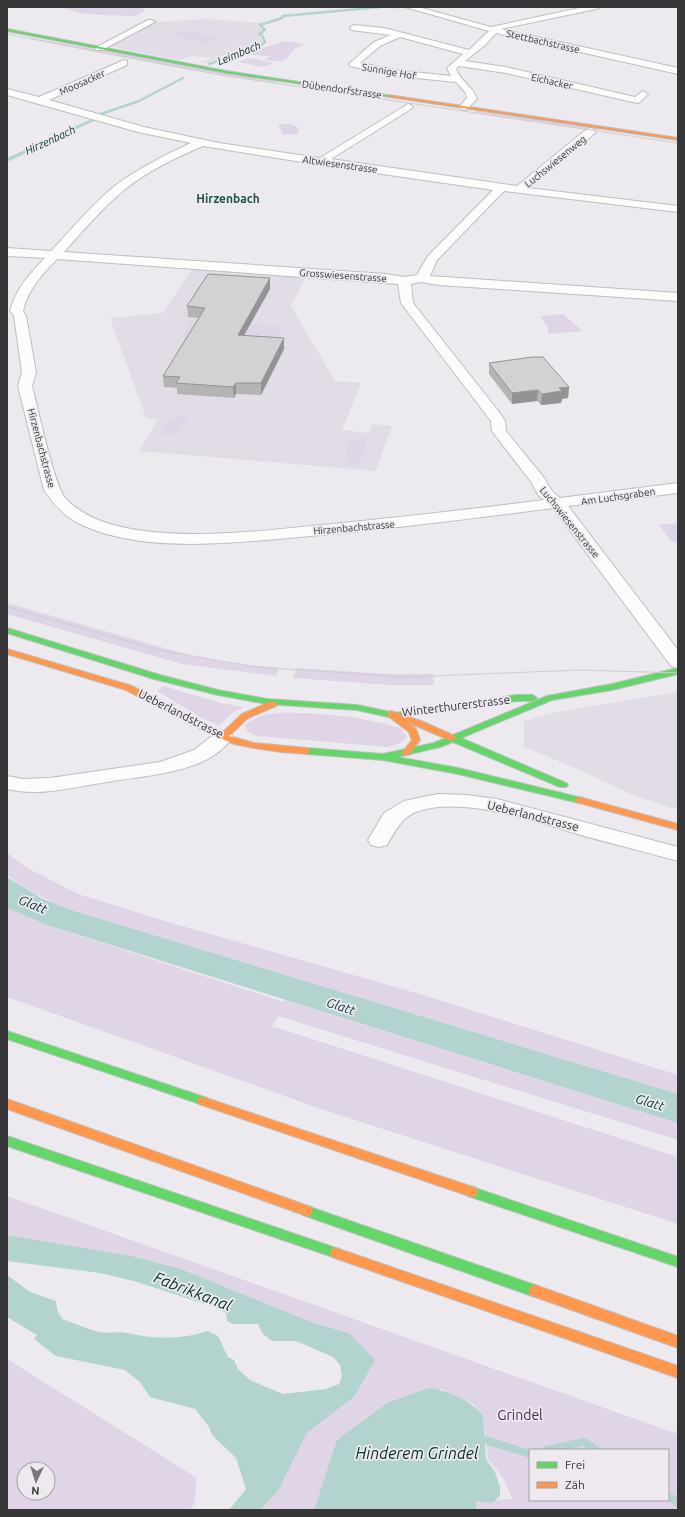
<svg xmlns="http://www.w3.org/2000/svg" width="685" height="1517" font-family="Ubuntu,sans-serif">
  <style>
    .built { fill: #e1dce5 }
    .green { fill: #dfd5e6; fill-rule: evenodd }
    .water { fill: #b3d4ce }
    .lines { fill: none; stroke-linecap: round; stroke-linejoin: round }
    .stream-far2 { stroke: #b3d4ce; stroke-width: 2.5 }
    .stream-far1 { stroke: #b3d4ce; stroke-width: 3.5 }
    .stream { stroke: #b3d4ce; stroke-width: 8 }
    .street-casing { stroke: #bebdc0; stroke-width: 2 }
    .fast-casing { stroke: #bebdc0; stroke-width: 2 }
    .slow-casing { stroke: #bebdc0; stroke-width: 2 }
    .street { fill: #fcfcfc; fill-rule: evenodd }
    .fast { fill: #63d668; fill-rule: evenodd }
    .slow { fill: #ff974d; fill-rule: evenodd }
    .tram { stroke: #cecdcf; stroke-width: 1 }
    .wall { fill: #b5b4b5 }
    .shaded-wall { fill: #939294 }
    .building { fill: #d2d1d3; stroke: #939294 }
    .labels { text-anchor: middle; stroke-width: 3.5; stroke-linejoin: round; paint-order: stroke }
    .far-street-label { font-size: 10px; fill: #373638; stroke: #ede9ef }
    .far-water-label { font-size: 11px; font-style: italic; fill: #03322b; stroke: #ede9ef }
    .far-quarter-label { font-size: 12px; font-weight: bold; fill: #1d554b; stroke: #ede9ef }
    .street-label { font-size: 12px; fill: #373638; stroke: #ede9ef }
    .water-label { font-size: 13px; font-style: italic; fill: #03322b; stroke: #ede9ef }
    .near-park-label { font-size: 14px; fill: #462956; stroke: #ede9ef }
    .near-water-label { font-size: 16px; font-style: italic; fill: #03322b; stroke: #ede9ef }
  </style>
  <rect width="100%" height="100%" fill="#eceaee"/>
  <path class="built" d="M 206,19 L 261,23 L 257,25 L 263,31 L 258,33 L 263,42 L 204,63 L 200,63 L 211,58 L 194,56 L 178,60 L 109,46 L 156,22 Z
    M 193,268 L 306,276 L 291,306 L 335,381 L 361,383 L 342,430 L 369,433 L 373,424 L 392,426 L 376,471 L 139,451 L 158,419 L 146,418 L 110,318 L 163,313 Z
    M 678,692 L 678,810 L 630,794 L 587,773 L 524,747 L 524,721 L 557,712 Z"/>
  <path class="green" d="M 61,7 L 142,7 L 145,10 L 136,16 L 100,15 L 79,13 Z
    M 185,30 L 222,38 L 205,43 L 169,35 Z
    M 33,38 L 278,81 L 276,84 L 183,69 L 28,39 Z
    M 285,41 L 304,44 C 283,53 294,65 265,60 L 270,57 L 285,58 L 245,54 Z
    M 249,58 L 274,63 L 263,67 L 238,62 Z
    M 477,111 L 591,128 L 588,130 L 472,113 Z
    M 278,124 L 291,124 L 299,128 L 298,134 L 283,135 Z
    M 563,314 L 583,331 L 548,334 L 548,328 L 540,316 Z
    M 191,321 L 282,327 L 274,345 L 181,338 Z
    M 178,416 L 188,416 L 175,433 L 160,435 L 170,420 Z
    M 357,439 L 365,439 L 367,447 L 358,465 L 350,465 L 346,455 L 348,443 Z
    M 678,523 L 678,541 L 672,542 L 659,525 Z
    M 7,603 L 189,655 L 230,663 L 279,668 L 276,676 L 182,664 L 7,614 Z
    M 296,668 L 388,674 L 433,674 L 434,685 L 390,685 L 293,678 Z
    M 163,686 L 221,703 L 244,707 L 234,712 L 219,725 L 202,718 L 157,691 Z
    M 307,713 L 354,717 L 401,728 L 406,736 C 403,744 394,745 387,747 L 258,736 C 251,734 247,733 245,725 C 265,710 283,713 307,713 Z
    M 7,853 L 27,868 L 78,894 L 168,922 L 423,995 L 678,1075 L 678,1094 L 71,910 C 47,900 27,891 7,875 Z
    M 7,908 L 47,925 L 284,1002 L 285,1000 L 678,1123 L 678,1140 L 278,1016 L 272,1026 L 678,1157 L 678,1224 L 321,1109 L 7,997 Z
    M 7,1196 L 678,1434 L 678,1510 L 476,1510 L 477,1501 L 512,1499 L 504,1479 L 488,1459 L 483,1415 L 473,1404 L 441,1389 L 338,1440 L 314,1510 L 260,1510 L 278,1491 L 307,1433 L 354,1397 L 349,1333 L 314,1323 L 181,1269 L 132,1256 L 7,1235 ZM 530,1450 L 668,1450 L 668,1500 L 530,1500 Z
    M 7,1359 L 197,1478 L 194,1504 L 190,1510 L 7,1510 ZM 24,1469 L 48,1469 L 48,1493 L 24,1493 Z"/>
  <path class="water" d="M 7,877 L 41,898 L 71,910 L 678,1094 L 678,1123 L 47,925 L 7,908 Z
    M 7,1235 L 132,1256 L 181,1269 L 314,1323 L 349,1333 L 375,1360 L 354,1397 L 307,1433 L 278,1491 L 260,1510 L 229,1510 L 246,1489 L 236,1458 L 212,1435 L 209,1427 L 195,1409 L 150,1397 L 140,1382 L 125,1370 L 56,1356 L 34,1339 L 37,1335 L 7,1317 L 7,1275 L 30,1292 L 56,1301 L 57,1309 L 62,1319 C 74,1323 87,1329 99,1332 C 108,1334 118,1331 127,1333 C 155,1339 180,1340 208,1331 L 218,1336 L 228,1357 L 234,1360 L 238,1369 L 250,1380 L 283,1394 L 326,1389 L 339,1384 L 342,1376 L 340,1365 L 333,1357 L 296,1341 L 272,1341 L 263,1334 L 258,1324 L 233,1324 L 227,1321 L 226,1313 L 214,1307 L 134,1281 L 100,1273 L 7,1261 Z
    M 429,1388 C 450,1391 468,1399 483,1415 L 486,1459 L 495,1472 L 500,1487 L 500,1496 L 492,1503 L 477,1501 L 476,1510 L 314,1510 L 337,1440 L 387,1403 Z"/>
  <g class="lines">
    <path class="stream-far2" d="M 394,7 L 399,7
      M 209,64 L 259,47 L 265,42 L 262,35 L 259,34 L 265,30 L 260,25 L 282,18 L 283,16 L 381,7
      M 101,114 L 139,101 L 183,78
      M 69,131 L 93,120"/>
    <path class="stream-far1" d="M 7,160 L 72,130"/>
    <path class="stream" d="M 485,1440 L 530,1454
      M 547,1450 L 584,1442 L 596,1450
      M 668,1496 L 678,1503"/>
    <g class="street-casing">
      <path id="street" d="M 405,7 L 418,7 L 491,27 L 584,7 L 600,7 L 596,9 L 501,29 L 678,68 L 678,74 L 496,33 L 485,45 L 465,61 L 506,67 L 635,97 L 643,91 L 648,94 L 640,102 L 637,103 L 506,73 L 459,66 L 456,69 C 460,81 473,86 477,99 L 467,109 L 464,110 L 459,107 L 467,98 L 465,92 L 456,82 L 395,76 L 350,66 L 349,64 L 374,42 L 391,35 L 351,30 L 350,28 L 354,25 L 384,28 L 469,50 L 489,31 ZM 400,37 L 463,54 L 447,68 L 451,76 L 395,70 L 360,63 L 380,46 Z
        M 148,20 L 151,20 L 155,22 L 102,50 L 96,50 L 95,48 Z
        M 124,60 L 127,61 L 127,65 L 49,100 L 144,127 L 219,143 L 320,158 L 408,104 L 411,105 L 413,107 L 411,109 L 331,159 L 517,186 L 587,129 L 591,128 L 596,131 L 595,133 L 528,188 L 678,206 L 678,212 L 504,191 L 437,260 L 430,276 L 678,293 L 678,301 L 439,285 L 421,282 L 411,284 L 413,303 L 499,412 L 505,421 L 506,431 L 545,479 L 551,490 L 560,498 L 678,483 L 678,493 L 568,506 L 678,650 L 678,668 L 671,666 L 553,508 C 476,518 399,528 321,535 C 248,541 143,557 76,522 C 62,514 53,503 44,490 L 18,386 L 22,372 L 14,316 L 10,311 C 16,289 29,274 45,258 L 7,256 L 7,248 L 51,251 C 72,229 92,204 116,185 C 139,168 165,155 191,143 L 138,132 L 7,95 L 7,89 L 39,97 ZM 203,146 L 320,165 L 493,190 L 428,256 L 417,275 L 404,277 L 386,274 L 64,252 C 83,231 101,209 123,191 C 147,171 175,158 203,146 ZM 57,259 L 398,284 L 401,303 L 488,417 L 491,421 L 492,431 L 532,483 L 538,495 L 544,500 C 473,509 403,517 332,524 C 264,530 117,553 66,499 C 54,486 38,408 32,386 L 36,372 L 26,316 L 23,311 C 28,289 42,275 57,259 Z
        M 223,731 L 230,733 L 233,737 C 224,750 209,760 194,765 C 166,775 136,777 107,782 C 75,787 39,797 7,789 L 7,776 L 23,779 L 50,778 L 160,762 L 194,750 L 216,733 Z
        M 438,794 L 467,795 L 497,799 L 678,847 L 678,861 C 646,852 613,844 581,835 C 536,822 465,796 419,811 C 402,816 395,831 387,845 L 379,847 L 371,845 L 368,840 L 384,813 L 404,801 Z"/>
    </g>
    <g class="fast-casing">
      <path id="fast" d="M 7,29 L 226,71 L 392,96 L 390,97 L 226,73 L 7,31 Z
        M 7,628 L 160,675 L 218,690 L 267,699 L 357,705 L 395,713 L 517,695 L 533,695 L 537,698 L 533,701 L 517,701 L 393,718 L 357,710 L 267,704 L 218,695 L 154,679 L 7,633 Z
        M 678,668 L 678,674 L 612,690 L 552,700 L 461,738 L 566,783 L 568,785 L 566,787 L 560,787 L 453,742 L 440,747 L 397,757 L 458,768 L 582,798 L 584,800 L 579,803 L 458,774 L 383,760 L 307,754 L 303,751 L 307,748 L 383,754 L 434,743 L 547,696 L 612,684 Z
        M 7,1031 L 207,1098 L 209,1101 L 207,1104 L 203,1105 L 7,1039 Z
        M 7,1136 L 336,1248 L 340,1249 L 342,1253 L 340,1257 L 336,1258 L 7,1146 Z
        M 472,1187 L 678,1257 L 678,1267 L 468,1196 L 466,1192 L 468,1188 Z
        M 307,1206 L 535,1285 L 540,1287 L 541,1291 L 540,1295 L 535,1297 L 303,1215 L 301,1211 L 303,1207 Z"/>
    </g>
    <g class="slow-casing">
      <path id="slow" d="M 388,95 L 678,138 L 678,140 L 390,97 Z
        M 7,649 L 132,686 L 222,733 L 242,714 L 270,702 L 276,702 L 277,704 L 276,706 L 248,718 L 229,736 L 254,743 L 307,748 L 311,751 L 307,754 L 281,752 L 254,748 L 234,744 L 206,732 L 126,690 L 7,654 Z
        M 391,711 L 421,721 L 455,736 L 456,738 L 452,741 L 449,740 L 407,722 L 416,729 L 420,740 L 409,755 L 403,755 L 402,753 L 412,740 L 409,732 L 388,716 L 387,714 Z
        M 579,797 L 678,824 L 678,830 L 576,802 L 574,800 Z
        M 203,1097 L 476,1188 L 478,1192 L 476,1196 L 472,1197 L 199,1104 L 197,1101 L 199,1098 Z
        M 7,1099 L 311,1207 L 313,1211 L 311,1215 L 307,1216 L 7,1109 Z
        M 336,1248 L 678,1366 L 678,1378 L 332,1257 L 330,1253 L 332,1249 Z
        M 535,1285 L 678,1336 L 678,1348 L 530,1295 L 529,1291 L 530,1287 Z"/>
    </g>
    <use href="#street" class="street"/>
    <use href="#fast" class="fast"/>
    <use href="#slow" class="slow"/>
    <path class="tram" d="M 7,34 L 221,75 L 678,143
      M 7,607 L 158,650 L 257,667 L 407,677 L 579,670 L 678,673"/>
  </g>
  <path class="wall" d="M 270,278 L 270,289 L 244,335 L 284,349 L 261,395 L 236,394 L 234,398 L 177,394 L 177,388 L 164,387 L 163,376 L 199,318 L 188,317 L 187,306 Z
    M 489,363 L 569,387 L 568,398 L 562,399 L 561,403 L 541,405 L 537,401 L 512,404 L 489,374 Z"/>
  <path class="shaded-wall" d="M 270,278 L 270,289 L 238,346 L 238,335 Z
    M 284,338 L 284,349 L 261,395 L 261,383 Z
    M 236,383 L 236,394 L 234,398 L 233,387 Z
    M 569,387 L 568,398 L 562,399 L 561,403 L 541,405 L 542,394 L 559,388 Z
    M 538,390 L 537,401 L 512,404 L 512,393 Z"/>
  <path class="building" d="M 208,274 L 270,278 L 238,335 L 284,338 L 261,383 L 236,383 L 233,387 L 176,383 L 180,377 L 163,376 L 205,308 L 187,306 Z
    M 533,357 L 543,357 L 569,387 L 559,388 L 562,391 L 542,394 L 538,390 L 512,393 L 489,363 Z"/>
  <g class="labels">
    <g class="far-street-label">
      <text transform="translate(543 41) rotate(13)" y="4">Stettbachstrasse</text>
      <text transform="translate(389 71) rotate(10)" y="4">Sunnige Hof</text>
      <text transform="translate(552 81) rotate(13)" y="4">Eichacker</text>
      <text transform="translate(82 82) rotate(-24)" y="4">Moosacker</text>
      <text transform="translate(342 89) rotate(8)" y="4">Dübendorfstrasse</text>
      <text transform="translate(555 161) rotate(-39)" y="4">Luchswiesenweg</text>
      <text transform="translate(340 164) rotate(8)" y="4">Altwiesenstrasse</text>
      <text transform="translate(343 275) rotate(4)" y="4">Grosswiesenstrasse</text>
      <text transform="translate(42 448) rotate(75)" y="4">Hirzenbachstrasse</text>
      <text transform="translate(618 496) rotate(-8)" y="4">Am Luchsgraben</text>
      <text transform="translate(570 522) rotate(51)" y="4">Luchswiesenstrasse</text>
      <text transform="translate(354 527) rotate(-5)" y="4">Hirzenbachstrasse</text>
    </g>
    <g class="far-water-label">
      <text transform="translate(239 53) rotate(-22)" y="4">Leimbach</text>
      <text transform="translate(50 140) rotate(-25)" y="4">Hirzenbach</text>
    </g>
    <g class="far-quarter-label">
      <text x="228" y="203">Hirzenbach</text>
    </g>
    <g class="street-label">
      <text transform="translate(456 706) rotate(-7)" y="4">Winterthurerstrasse</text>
      <text transform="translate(181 714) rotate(27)" y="4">Ueberlandstrasse</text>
      <text transform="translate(533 816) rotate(14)" y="4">Ueberlandstrasse</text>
    </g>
    <g class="water-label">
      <text transform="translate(33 904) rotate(22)" y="5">Glatt</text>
      <text transform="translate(341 1006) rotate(18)" y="5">Glatt</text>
      <text transform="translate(650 1102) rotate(17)" y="5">Glatt</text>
    </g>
    <g class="near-park-label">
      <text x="520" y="1420">Grindel</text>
    </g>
    <g class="near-water-label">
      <text transform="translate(193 1291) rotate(21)" y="6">Fabrikkanal</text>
      <text x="417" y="1459">Hinderem Grindel</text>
    </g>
  </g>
  <rect width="685" height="1517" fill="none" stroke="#373638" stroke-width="16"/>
  <rect x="529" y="1449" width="140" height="52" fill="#ede9ef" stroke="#a4a1a6"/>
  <rect x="537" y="1462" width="20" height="6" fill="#63d668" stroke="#a4a1a6"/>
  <text x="565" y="1469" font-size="12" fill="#373638">Frei</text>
  <rect x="537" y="1482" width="20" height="6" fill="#ff974d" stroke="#a4a1a6"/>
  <text x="565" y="1489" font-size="12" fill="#373638">Zäh</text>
  <g transform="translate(36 1481) rotate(184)"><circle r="19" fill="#ede9ef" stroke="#a4a1a6"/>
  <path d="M0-3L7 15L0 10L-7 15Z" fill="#767578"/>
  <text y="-6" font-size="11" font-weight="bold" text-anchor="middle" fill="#373638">N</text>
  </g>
</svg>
